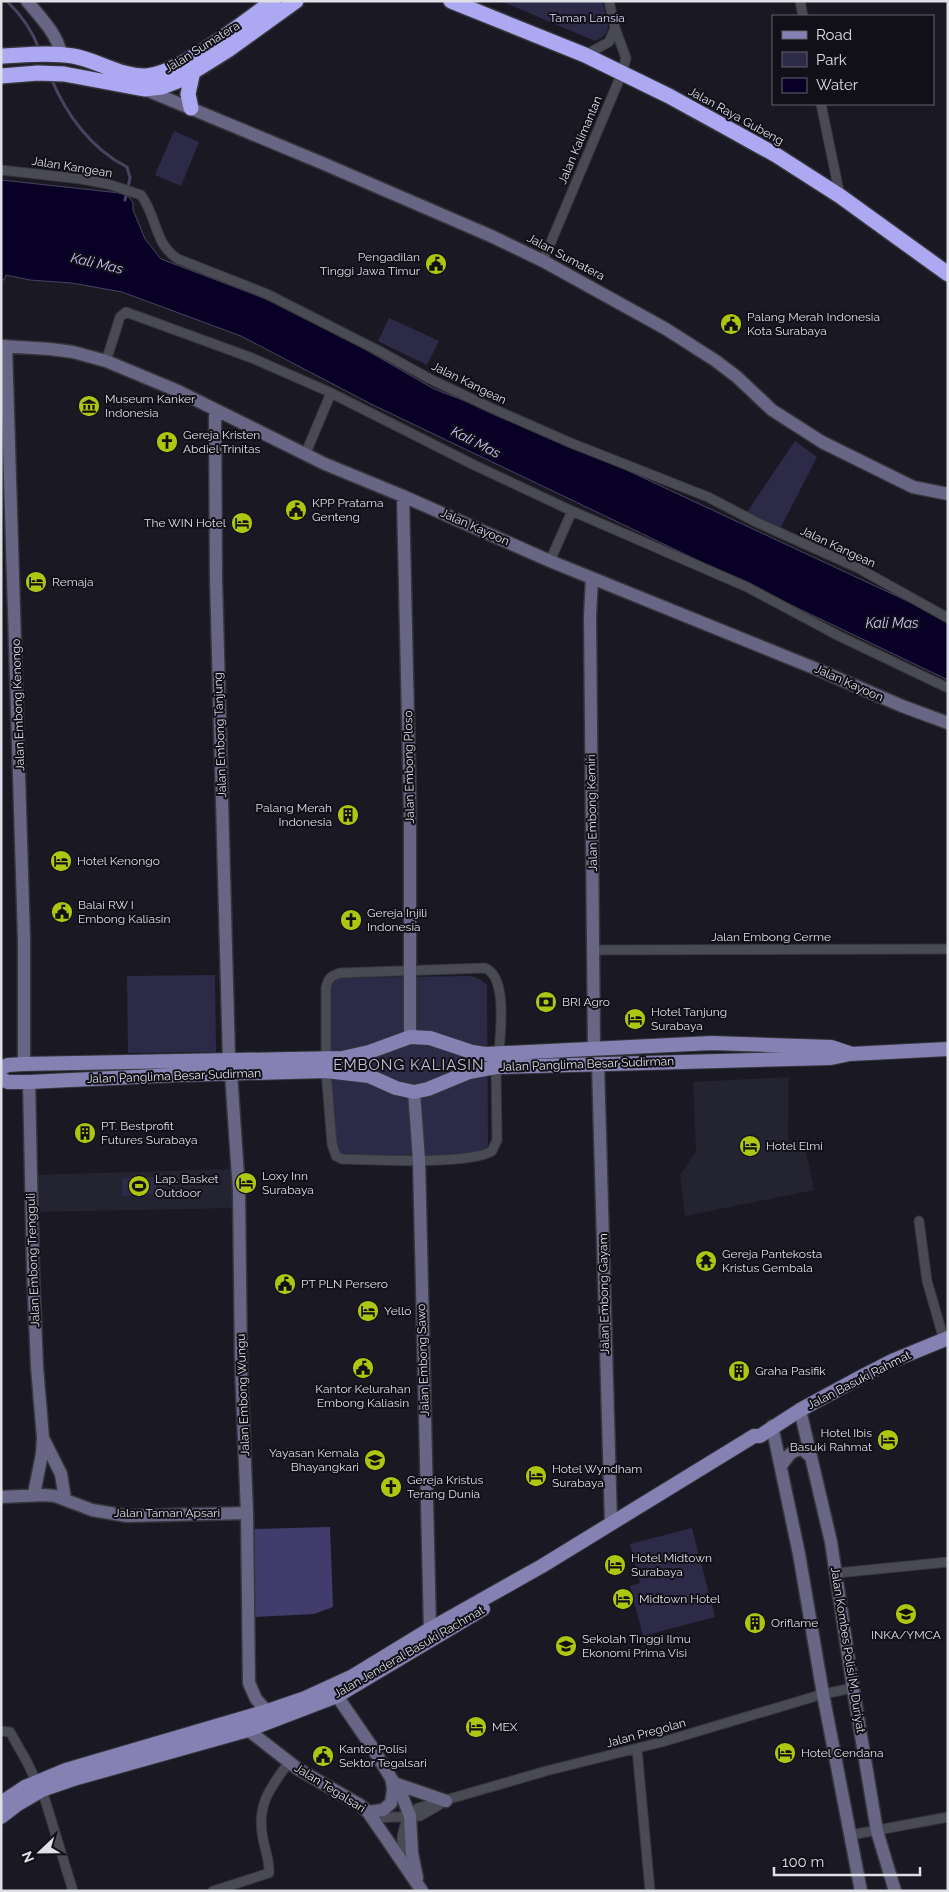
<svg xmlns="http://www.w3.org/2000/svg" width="949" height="1892" font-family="Raleway,sans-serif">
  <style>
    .built { fill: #242332 }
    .green { fill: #2d2a48 }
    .forest { fill: #413c6c }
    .water { fill: #090026; stroke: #494360 }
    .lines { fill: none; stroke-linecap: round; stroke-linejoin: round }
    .stream { stroke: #494360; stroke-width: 3 }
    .street-casing { stroke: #35353c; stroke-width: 11 }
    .secondary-casing { stroke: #35353c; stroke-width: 15 }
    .primary-casing { stroke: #35353c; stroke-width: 16 }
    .highway-casing { stroke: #35353c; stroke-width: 18 }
    .street { stroke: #4a4a55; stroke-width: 9 }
    .secondary { stroke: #686684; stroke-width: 12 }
    .primary { stroke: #8582b3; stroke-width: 14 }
    .highway { stroke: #ada8f2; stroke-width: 15 }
    .labels { text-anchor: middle; stroke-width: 4; stroke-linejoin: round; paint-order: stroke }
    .park-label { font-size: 12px; fill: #d9d9f9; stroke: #111019 }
    .street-label { font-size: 12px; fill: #dfdfe6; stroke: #111019 }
    .poi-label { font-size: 12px; fill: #dfdfe6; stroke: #111019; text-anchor: start }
    .water-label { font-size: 14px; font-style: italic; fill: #c7c5f5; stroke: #111019 }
    .quarter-label { font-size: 15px; letter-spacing: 1px; fill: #c3c2d0; stroke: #111019 }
  </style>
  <rect width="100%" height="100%" fill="#1a1923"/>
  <path class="built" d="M 789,1077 L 788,1141 L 804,1141 L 814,1190 L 685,1216 L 680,1175 L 696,1151 L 693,1082 Z
    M 233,1169 L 235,1208 L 34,1212 L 32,1175 Z"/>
  <path class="green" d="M 501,1 L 602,1 C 606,17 616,33 595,41 Z
    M 174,131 L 199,142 L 181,186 L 155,175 Z
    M 389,318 L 439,341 L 427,365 L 378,341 Z
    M 795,441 L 817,457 L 780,529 L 745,515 Z
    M 215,975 L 216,1052 L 128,1053 L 127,976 Z
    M 470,976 L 478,978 L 487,985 L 488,1147 L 485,1151 L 476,1154 L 344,1158 L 339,1156 L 333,1144 L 327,988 L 331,980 L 336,978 Z
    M 157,1177 L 157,1194 L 122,1196 L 122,1178 Z
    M 692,1528 L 715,1617 L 643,1636 L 630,1586 L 640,1583 L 630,1544 Z"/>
  <path class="forest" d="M 330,1527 L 333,1607 L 314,1614 L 253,1617 L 251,1529 Z"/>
  <path class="water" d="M 1,180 L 120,193 L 129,197 L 133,203 L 133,210 L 145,239 L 161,259 L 300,312 L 434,389 L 545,432 L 948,620 L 948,680 L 371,404 L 241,336 L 122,292 L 72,283 L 30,280 L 6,275 L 4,280 L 1,280 Z"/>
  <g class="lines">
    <path class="stream" d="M 7,1 C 20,14 33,32 39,49
      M 51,78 C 66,114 91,149 127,167 L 130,178 L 125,200"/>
    <g class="street-casing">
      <path id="street" d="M 800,1 L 803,16
        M 585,55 L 609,42 L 615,28
        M 821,104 L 840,196
        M 1,170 L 81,179 L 108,184 L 141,195 C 157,216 154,244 178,259 L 267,294 L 383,353 L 430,379 L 489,407 L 571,443 L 708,497 L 756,522 L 858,568 L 948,618
        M 543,261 L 622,73 L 626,58 L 615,28 L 609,1
        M 106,361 L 120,317 L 126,312 L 252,358 L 327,391 L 474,465 L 572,511 L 747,587 L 837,635 L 948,688
        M 305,455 L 331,393
        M 550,561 L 572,511
        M 593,950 L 948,949
        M 326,1058 L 326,988 C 328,978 331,976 340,973 L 485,968 C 508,977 500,1033 499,1054
        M 326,1071 L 332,1144 L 336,1156 L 342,1159 C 371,1160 471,1165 492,1151 L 497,1140 L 496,1067
        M 919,1221 L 927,1281 L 944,1340
        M 837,1573 L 948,1562
        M 1,1731 L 10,1732 L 27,1762 L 36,1781
        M 637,1749 L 650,1891
        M 42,1790 L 73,1891
        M 373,1818 L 420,1816 L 439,1805
        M 851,1835 L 948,1817
        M 406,1861 C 398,1843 402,1820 418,1808 L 546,1771 L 662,1742 L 823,1694 L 853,1688
        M 213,1891 L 269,1873 C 270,1863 265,1849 263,1839 C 256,1805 270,1788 289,1762"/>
    </g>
    <g class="secondary-casing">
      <path id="secondary" d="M 27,1 C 40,17 57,33 61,54
        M 144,89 L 322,163 L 491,236 L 543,261 L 666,329 L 716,361 L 737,377 L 772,410 L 822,442 L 913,487 L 948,494
        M 1,346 L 50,349 L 73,352 L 106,361 L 178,391 L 325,464 L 403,496 L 550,561 L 814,668 L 902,706 L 948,723
        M 6,346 L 24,940 L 24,1064
        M 215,411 L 216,579 L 229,1059
        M 403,496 L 410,808 L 410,1037
        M 592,578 L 590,616 L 594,1049
        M 598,1065 L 611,1523
        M 231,1073 L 239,1191 L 241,1365 L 247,1513 L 249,1683 L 256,1699 L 267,1711
        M 29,1082 L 33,1270 L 37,1367 L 43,1438 L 42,1454 L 34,1494
        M 414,1092 L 419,1160 L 430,1629
        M 800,1410 L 831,1542 L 853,1688 L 877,1831 L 895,1891
        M 772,1426 L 799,1554 L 823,1694 L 861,1891
        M 44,1440 L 61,1474 L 65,1499
        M 781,1466 C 787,1458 792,1448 803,1450 L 810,1456
        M 1,1497 L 44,1495 L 55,1496 L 92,1510 L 127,1516 L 247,1513
        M 337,1696 L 372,1747 L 402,1796 L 410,1816 L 412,1853 L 417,1878
        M 248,1730 L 298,1769 L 360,1805 L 368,1812 L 422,1891
        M 394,1783 L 446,1801
        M 368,1812 L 383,1810 L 391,1803 L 393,1790 L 392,1782"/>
    </g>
    <g class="primary-casing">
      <path id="primary" d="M 1,1068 L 8,1065 L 24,1064 L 342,1058 L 369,1052 L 410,1037 L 430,1038 L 472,1052 L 486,1054 L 712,1043 L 831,1047 L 849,1053
        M 1,1079 L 8,1082 L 29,1082 L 176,1075 L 326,1071 L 369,1076 L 396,1088 L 414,1092 L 428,1089 L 469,1072 L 496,1067 L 831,1058 L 850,1054 L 948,1049
        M 1,1803 L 25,1787 L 66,1770 L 267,1711 L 305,1698 L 353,1676 L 430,1629 L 542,1566 L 754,1436 L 760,1436 L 800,1410 L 861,1377 L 892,1361 L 948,1338
        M 1,1817 L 18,1804 L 42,1790 L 77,1778 L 248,1730 L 337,1696 L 483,1609"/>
    </g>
    <g class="highway-casing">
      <path id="highway" d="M 451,1 L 585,55 L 669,96 L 720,124 L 776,155 L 840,196 L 948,274
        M 1,56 C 25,55 50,52 73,56 C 97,60 121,77 146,76 C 181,73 243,23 273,1
        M 1,76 L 38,73 L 64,74 L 144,89 L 162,87 L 180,80 L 228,50 L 296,1
        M 191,108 L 188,94 L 193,71"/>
    </g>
    <use href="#street" class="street"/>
    <use href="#secondary" class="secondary"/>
    <use href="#primary" class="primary"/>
    <use href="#highway" class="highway"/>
  </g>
  <defs>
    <g id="civic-disc" transform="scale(1.125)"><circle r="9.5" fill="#adc610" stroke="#111019"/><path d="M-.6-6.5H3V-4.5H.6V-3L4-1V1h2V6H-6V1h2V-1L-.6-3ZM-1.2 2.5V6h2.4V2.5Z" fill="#111"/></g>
    <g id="museum-disc" transform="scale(1.125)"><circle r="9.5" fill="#adc610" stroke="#111019"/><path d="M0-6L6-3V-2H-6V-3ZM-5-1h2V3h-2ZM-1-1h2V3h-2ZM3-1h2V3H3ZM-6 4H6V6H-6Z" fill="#111"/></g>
    <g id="church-disc" transform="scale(1.125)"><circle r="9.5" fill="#adc610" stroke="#111019"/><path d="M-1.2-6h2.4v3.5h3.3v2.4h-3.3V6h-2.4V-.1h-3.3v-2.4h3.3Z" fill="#111"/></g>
    <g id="hotel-disc" transform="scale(1.125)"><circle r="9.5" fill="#adc610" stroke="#111019"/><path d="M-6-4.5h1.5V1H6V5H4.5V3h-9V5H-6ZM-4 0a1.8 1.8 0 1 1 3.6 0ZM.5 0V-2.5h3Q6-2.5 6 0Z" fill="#111"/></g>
    <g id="building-disc" transform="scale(1.125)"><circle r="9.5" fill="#adc610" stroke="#111019"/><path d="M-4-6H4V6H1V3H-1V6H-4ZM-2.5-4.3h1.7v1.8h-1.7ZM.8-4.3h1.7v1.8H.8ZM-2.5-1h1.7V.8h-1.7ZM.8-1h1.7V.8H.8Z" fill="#111"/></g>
    <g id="bank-disc" transform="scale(1.125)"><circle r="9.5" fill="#adc610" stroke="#111019"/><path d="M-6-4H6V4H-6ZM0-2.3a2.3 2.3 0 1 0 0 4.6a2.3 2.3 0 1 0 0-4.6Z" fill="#111"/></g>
    <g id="stadium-disc" transform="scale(1.125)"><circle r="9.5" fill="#adc610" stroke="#111019"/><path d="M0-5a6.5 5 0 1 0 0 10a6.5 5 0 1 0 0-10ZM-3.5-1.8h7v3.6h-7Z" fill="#111"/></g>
    <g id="temple-disc" transform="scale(1.125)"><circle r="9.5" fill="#adc610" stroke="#111019"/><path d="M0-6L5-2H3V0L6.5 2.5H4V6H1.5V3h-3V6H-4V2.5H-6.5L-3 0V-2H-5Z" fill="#111"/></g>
    <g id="school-disc" transform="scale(1.125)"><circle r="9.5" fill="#adc610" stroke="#111019"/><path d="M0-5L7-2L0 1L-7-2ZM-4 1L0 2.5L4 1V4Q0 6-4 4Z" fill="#111"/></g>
    <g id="university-disc" transform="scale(1.125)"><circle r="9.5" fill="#adc610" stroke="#111019"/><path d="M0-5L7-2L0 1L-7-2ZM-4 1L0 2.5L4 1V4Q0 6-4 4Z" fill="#111"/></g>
  </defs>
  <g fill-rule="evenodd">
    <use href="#civic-disc" x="436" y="264"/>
    <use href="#civic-disc" x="731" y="324"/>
    <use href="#museum-disc" x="89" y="406"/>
    <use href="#church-disc" x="167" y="442"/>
    <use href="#civic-disc" x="296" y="510"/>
    <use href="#hotel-disc" x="242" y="523"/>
    <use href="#hotel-disc" x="36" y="582"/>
    <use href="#building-disc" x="348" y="815"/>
    <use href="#hotel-disc" x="61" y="861"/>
    <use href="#civic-disc" x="62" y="912"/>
    <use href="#church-disc" x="351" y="920"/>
    <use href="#bank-disc" x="546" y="1002"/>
    <use href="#hotel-disc" x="635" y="1019"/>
    <use href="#building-disc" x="85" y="1133"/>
    <use href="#hotel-disc" x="750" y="1146"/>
    <use href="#hotel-disc" x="246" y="1183"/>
    <use href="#stadium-disc" x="139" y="1186"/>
    <use href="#temple-disc" x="706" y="1261"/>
    <use href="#civic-disc" x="285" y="1284"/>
    <use href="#hotel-disc" x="368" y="1311"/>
    <use href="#civic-disc" x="363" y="1368"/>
    <use href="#building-disc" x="739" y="1371"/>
    <use href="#hotel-disc" x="888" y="1440"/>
    <use href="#school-disc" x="375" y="1460"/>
    <use href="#hotel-disc" x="536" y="1476"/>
    <use href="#church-disc" x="391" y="1487"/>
    <use href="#hotel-disc" x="615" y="1565"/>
    <use href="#hotel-disc" x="623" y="1599"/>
    <use href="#school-disc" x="906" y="1614"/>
    <use href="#building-disc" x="755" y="1623"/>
    <use href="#university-disc" x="566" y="1646"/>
    <use href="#hotel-disc" x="476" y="1727"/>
    <use href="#hotel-disc" x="785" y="1753"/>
    <use href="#civic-disc" x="323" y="1756"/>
  </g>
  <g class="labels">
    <g class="park-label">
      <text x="587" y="22">Taman Lansia</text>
    </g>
    <g class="street-label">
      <text transform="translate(202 47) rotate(-32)" y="4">Jalan Sumatera</text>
      <text transform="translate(736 116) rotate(29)" y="4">Jalan Raya Gubeng</text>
      <text transform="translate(580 140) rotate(-67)" y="4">Jalan Kalimantan</text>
      <text transform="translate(72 167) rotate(9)" y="4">Jalan Kangean</text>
      <text transform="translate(566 257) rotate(28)" y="4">Jalan Sumatera</text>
      <text transform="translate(469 383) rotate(26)" y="4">Jalan Kangean</text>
      <text transform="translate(475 527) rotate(24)" y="4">Jalan Kayoon</text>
      <text transform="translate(838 547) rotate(25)" y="4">Jalan Kangean</text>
      <text transform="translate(849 683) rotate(24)" y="4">Jalan Kayoon</text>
      <text transform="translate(18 705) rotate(-92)" y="4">Jalan Embong Kenongo</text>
      <text transform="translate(220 735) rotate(-92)" y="4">Jalan Embong Tanjung</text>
      <text transform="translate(409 767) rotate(-91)" y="4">Jalan Embong Ploso</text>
      <text transform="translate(592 813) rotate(-91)" y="4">Jalan Embong Kemiri</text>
      <text x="771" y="941">Jalan Embong Cerme</text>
      <text transform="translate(587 1064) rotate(-2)" y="4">Jalan Panglima Besar Sudirman</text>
      <text transform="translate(174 1076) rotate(-2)" y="4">Jalan Panglima Besar Sudirman</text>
      <text transform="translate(33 1260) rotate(-92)" y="4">Jalan Embong Trengguli</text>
      <text transform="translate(604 1294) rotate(-91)" y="4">Jalan Embong Gayam</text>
      <text transform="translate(423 1360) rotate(-92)" y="4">Jalan Embong Sawo</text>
      <text transform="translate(859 1380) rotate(-27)" y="4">Jalan Basuki Rahmat</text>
      <text transform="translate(243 1395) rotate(-92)" y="4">Jalan Embong Wungu</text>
      <text x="167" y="1517">Jalan Taman Apsari</text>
      <text transform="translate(848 1650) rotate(81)" y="4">Jalan Kombes Polisi M. Duriyat</text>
      <text transform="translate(409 1652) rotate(-30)" y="4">Jalan Jenderal Basuki Rachmat</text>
      <text transform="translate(646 1733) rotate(-15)" y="4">Jalan Pregolan</text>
      <text transform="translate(330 1788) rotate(32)" y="4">Jalan Tegalsari</text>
    </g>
    <g class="poi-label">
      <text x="420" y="261" text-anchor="end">Pengadilan<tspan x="420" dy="14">Tinggi Jawa Timur</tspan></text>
      <text x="747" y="321">Palang Merah Indonesia<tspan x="747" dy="14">Kota Surabaya</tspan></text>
      <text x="105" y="403">Museum Kanker<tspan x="105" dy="14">Indonesia</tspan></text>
      <text x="183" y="439">Gereja Kristen<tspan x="183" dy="14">Abdiel Trinitas</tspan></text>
      <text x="312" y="507">KPP Pratama<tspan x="312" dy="14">Genteng</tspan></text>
      <text x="226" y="527" text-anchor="end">The WIN Hotel</text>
      <text x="52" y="586">Remaja</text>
      <text x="332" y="812" text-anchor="end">Palang Merah<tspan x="332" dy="14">Indonesia</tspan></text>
      <text x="77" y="865">Hotel Kenongo</text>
      <text x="78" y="909">Balai RW I<tspan x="78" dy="14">Embong Kaliasin</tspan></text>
      <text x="367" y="917">Gereja Injili<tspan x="367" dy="14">Indonesia</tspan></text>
      <text x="562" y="1006">BRI Agro</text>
      <text x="651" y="1016">Hotel Tanjung<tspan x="651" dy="14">Surabaya</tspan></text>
      <text x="101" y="1130">PT. Bestprofit<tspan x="101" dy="14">Futures Surabaya</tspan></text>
      <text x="766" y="1150">Hotel Elmi</text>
      <text x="262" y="1180">Loxy Inn<tspan x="262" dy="14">Surabaya</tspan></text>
      <text x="155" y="1183">Lap. Basket<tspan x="155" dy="14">Outdoor</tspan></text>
      <text x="722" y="1258">Gereja Pantekosta<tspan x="722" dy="14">Kristus Gembala</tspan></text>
      <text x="301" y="1288">PT PLN Persero</text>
      <text x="384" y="1315">Yello</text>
      <text x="755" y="1375">Graha Pasifik</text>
      <text x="363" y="1393" text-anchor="middle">Kantor Kelurahan<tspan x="363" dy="14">Embong Kaliasin</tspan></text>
      <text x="872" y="1437" text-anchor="end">Hotel Ibis<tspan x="872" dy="14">Basuki Rahmat</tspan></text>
      <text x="359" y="1457" text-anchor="end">Yayasan Kemala<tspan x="359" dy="14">Bhayangkari</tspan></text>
      <text x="552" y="1473">Hotel Wyndham<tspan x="552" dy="14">Surabaya</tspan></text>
      <text x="407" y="1484">Gereja Kristus<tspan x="407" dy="14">Terang Dunia</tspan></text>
      <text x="631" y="1562">Hotel Midtown<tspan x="631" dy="14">Surabaya</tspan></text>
      <text x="639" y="1603">Midtown Hotel</text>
      <text x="771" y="1627">Oriflame</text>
      <text x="906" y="1639" text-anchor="middle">INKA/YMCA</text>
      <text x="582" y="1643">Sekolah Tinggi Ilmu<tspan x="582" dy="14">Ekonomi Prima Visi</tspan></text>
      <text x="492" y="1731">MEX</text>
      <text x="339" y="1753">Kantor Polisi<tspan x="339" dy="14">Sektor Tegalsari</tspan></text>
      <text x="801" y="1757">Hotel Cendana</text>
    </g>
    <g class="water-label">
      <text transform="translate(97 263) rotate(13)" y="5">Kali Mas</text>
      <text transform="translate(476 442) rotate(27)" y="5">Kali Mas</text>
      <text x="892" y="628">Kali Mas</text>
    </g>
    <g class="quarter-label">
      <text x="409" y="1070">EMBONG KALIASIN</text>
    </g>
  </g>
  <rect width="949" height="1892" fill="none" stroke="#dfdfe6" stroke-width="5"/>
  <rect x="772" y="15" width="162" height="90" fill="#111019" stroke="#63636b"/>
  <rect x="782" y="31" width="25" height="8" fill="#8582b3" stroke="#63636b"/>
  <text x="816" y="40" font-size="15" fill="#dfdfe6">Road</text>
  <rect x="782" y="52" width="25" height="15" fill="#2d2a48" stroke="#63636b"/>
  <text x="816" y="65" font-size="15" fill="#dfdfe6">Park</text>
  <rect x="782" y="78" width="25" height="15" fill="#090026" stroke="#63636b"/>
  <text x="816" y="90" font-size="15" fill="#dfdfe6">Water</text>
  <g transform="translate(40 1852) rotate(248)" stroke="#111019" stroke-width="4" paint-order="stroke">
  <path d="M0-4L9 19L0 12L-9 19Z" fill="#dfdfe6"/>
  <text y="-8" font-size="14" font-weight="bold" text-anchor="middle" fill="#dfdfe6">N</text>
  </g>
  <path d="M774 1867v8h146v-8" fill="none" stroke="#dfdfe6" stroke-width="2.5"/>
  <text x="782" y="1867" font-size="15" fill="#dfdfe6" stroke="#111019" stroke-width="4" paint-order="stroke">100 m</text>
</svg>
